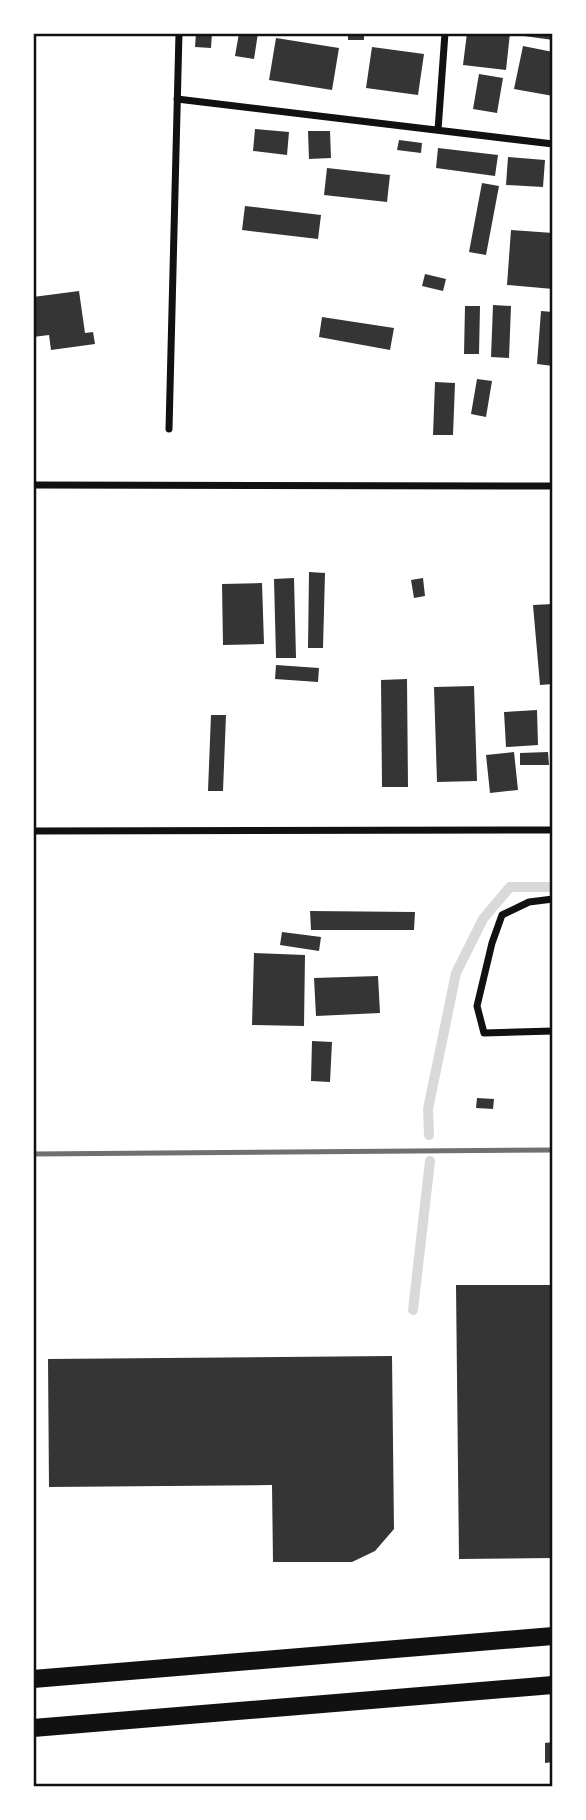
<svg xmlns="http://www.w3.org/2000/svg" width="586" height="1820" font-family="'DM Sans',sans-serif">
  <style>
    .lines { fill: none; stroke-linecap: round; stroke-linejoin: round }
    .stream { stroke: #d9d9d9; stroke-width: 10 }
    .building { fill: #353535 }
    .minor { stroke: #111; stroke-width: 7 }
    .primary { stroke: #111; stroke-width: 18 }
    .rail { stroke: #707070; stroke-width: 5 }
    .neatline { fill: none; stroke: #111; stroke-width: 2.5 }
  </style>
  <rect width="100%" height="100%" fill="#fff"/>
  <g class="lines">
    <path class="stream" d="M 429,1135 L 428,1109 L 456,973 L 483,919 L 510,887 L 553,887
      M 413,1310 L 430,1161"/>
  </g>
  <path class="building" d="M 196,33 L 212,33 L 211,48 L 195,47 Z
    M 239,33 L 258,33 L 254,59 L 235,56 Z
    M 348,33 L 364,33 L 364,40 L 348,40 Z
    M 467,33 L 510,33 L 506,70 L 463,65 Z
    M 525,33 L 553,33 L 553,40 L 524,36 Z
    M 276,38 L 339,48 L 332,90 L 269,80 Z
    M 523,46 L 553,52 L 553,96 L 514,89 Z
    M 372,47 L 424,54 L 418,95 L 366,88 Z
    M 479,74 L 503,78 L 497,113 L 473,109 Z
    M 255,129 L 289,132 L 287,155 L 253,151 Z
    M 308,131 L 330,131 L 331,158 L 309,159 Z
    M 399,140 L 422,143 L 421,153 L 397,150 Z
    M 438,148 L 498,155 L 495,176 L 436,168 Z
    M 508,157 L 545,160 L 543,187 L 506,185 Z
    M 327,168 L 390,175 L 387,202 L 324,195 Z
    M 482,183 L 499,186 L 486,255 L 469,252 Z
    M 245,206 L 321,215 L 318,239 L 242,230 Z
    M 511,230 L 553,233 L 553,289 L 507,285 Z
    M 425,274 L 446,279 L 443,291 L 422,286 Z
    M 79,291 L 85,333 L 93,332 L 95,344 L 51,350 L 49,335 L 33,337 L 33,297 Z
    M 493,305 L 511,306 L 509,358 L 491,357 Z
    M 465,306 L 480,306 L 479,354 L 464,354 Z
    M 541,311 L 553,312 L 553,366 L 537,364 Z
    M 322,317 L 394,328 L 390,350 L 319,337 Z
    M 477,379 L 492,381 L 486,417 L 471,414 Z
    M 435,382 L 455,383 L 453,435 L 433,435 Z
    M 309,572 L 325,573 L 323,648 L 308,648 Z
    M 294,578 L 296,658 L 276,658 L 274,579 Z
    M 423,578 L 425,596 L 414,598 L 411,580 Z
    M 262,583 L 264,644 L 223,645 L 222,584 Z
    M 553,604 L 553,684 L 540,685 L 533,605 Z
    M 276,665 L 319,668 L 318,682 L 275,679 Z
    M 407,679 L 408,787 L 382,787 L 381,680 Z
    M 474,686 L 477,781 L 437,782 L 434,687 Z
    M 537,710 L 538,745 L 506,747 L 504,712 Z
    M 211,715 L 226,715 L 223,791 L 208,791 Z
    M 514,752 L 518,790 L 490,793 L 486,755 Z
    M 548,752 L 549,765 L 520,765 L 520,753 Z
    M 310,911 L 415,912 L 414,930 L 311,930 Z
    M 282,932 L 321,937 L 319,951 L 280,945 Z
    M 254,953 L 305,955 L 304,1026 L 252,1025 Z
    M 378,976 L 380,1013 L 316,1016 L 314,978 Z
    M 312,1041 L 332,1042 L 330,1082 L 311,1081 Z
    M 477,1098 L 494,1099 L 493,1109 L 476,1108 Z
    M 456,1285 L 553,1285 L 553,1558 L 459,1559 Z
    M 392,1356 L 394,1529 L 375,1551 L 352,1562 L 273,1562 L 272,1485 L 49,1487 L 48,1359 Z
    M 553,1742 L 553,1762 L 545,1763 L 545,1743 Z"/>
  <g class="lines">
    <path class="minor" d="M 177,99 L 553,144
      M 438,130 L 445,33
      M 169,429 L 179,33
      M 33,485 L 553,486
      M 33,831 L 553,830
      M 553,899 L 529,902 L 502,915 L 492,943 L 477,1006 L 484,1033 L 553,1031"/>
    <path class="primary" d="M 33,1679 L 553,1636
      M 33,1728 L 553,1685"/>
    <path class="rail" d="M 33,1154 L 553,1150"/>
  </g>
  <rect width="586" height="1820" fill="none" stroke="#ffffff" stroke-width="70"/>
  <rect x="35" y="35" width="516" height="1750" class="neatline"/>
</svg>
